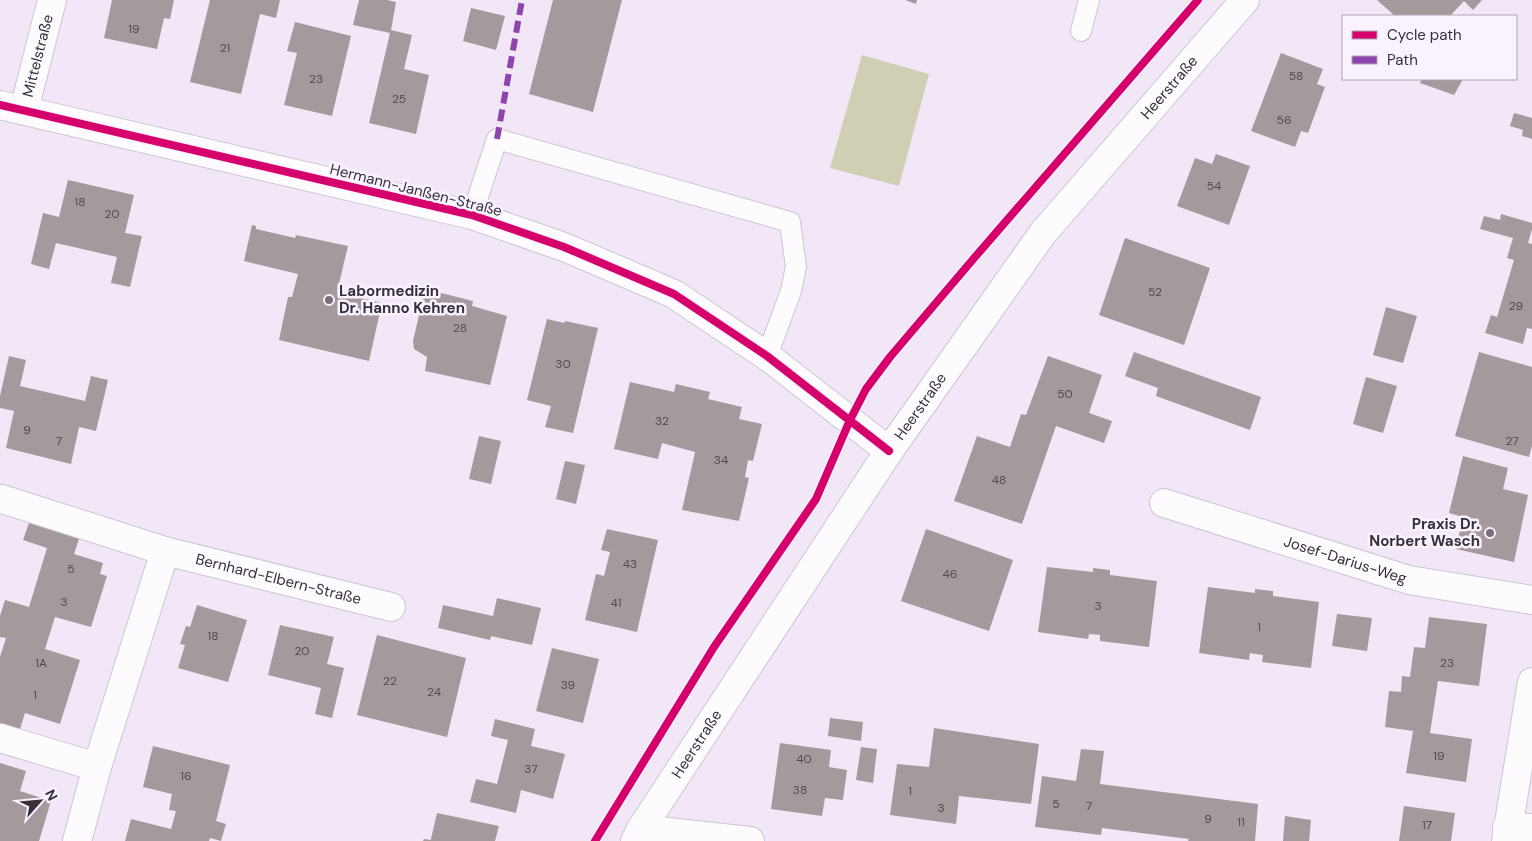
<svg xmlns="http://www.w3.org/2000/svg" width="1532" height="841" font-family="'DM Sans',sans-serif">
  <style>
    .green { fill: #d0cfb4 }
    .building { fill: #a4999d }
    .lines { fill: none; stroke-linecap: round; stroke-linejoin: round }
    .service-casing { stroke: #cec5d3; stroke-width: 22 }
    .minor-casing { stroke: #cec5d3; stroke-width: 30 }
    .secondary-casing { stroke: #cec5d3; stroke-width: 30 }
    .service { stroke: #fdfbfe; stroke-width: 20 }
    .minor { stroke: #fdfbfe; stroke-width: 28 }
    .secondary { stroke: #fdfbfe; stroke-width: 28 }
    .quiet { stroke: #8e44ad; stroke-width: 6; stroke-dasharray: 12 6; stroke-linecap: butt }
    .cycleway-casing { stroke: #faf2fe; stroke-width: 11 }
    .cycleway { stroke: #d6006c; stroke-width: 8 }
    .poi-dot { fill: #786f7c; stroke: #faf2fe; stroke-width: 2 }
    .labels { text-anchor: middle; stroke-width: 5; stroke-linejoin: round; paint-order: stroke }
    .number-label { font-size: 12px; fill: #524a53 }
    .street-label { font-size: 15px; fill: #372f3a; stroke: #faf2fe }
    .poi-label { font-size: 15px; font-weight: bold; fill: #372f3a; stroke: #faf2fe; text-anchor: start }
  </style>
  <rect width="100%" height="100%" fill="#f2e7f7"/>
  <path class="green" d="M 862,55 L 929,74 L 899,186 L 830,168 Z"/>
  <path class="building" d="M 112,0 L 174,0 L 170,19 L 164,18 L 157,49 L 104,38 Z
    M 210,0 L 280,0 L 276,18 L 260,14 L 241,94 L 190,82 Z
    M 359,0 L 387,0 L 396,2 L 391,30 L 412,35 L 404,69 L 429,75 L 416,134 L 369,123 L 390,33 L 353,25 Z
    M 553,0 L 622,0 L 593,112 L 529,94 Z
    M 905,0 L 917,0 L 916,4 Z
    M 1377,0 L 1482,0 L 1473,10 L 1464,1 L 1450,16 L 1395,16 Z
    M 471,8 L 505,16 L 496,50 L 463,41 Z
    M 295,22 L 351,36 L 332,116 L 284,105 L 297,53 L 287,51 Z
    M 1281,53 L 1323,69 L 1317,84 L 1325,87 L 1308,133 L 1301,131 L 1295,147 L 1251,131 Z
    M 1422,79 L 1463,79 L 1454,95 L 1420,83 Z
    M 1514,113 L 1532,118 L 1532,139 L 1522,136 L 1523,130 L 1510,126 Z
    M 1216,154 L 1250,166 L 1229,225 L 1177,206 L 1195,158 L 1212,164 Z
    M 68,180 L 134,195 L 125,233 L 142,236 L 130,287 L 111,283 L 117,257 L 56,243 L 49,269 L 31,264 L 43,213 L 59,217 Z
    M 1501,214 L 1532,223 L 1532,229 L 1528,243 L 1532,244 L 1532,329 L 1527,328 L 1523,344 L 1485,333 L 1491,315 L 1497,317 L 1514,260 L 1507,258 L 1513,238 L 1480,229 L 1484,216 L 1500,220 Z
    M 252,225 L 256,226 L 256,229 L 295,238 L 296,235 L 348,246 L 337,292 L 382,303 L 369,361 L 279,340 L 288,297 L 292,297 L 298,274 L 244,261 Z
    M 1125,238 L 1210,268 L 1184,345 L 1099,315 Z
    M 425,289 L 473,301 L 472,306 L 507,316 L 490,385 L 425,371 L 427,357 L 414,349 L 413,341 Z
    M 1386,307 L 1417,316 L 1403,363 L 1373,355 Z
    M 547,319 L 564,323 L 565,321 L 598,328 L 573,433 L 545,427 L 551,406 L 527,400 Z
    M 1134,352 L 1261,397 L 1250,430 L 1156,396 L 1158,388 L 1125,376 Z
    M 1479,352 L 1532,367 L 1532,446 L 1529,457 L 1455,436 Z
    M 9,356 L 26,360 L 20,386 L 85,401 L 91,376 L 108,380 L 96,431 L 79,427 L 71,464 L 6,448 L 14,411 L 0,408 L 0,396 Z
    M 1048,356 L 1102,375 L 1089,413 L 1112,421 L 1104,443 L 1056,426 L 1022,524 L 954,501 L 977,436 L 1010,447 L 1021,414 L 1026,415 Z
    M 1366,377 L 1397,386 L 1383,433 L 1353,424 Z
    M 630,382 L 674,392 L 676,384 L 710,392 L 708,399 L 742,407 L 739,419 L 762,424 L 753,461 L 748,460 L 745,477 L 749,478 L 739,521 L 682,510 L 695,452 L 662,443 L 658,459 L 614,449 Z
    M 479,436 L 501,441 L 491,484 L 469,479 Z
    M 1463,456 L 1508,468 L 1503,489 L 1528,495 L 1514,562 L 1456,549 L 1463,517 L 1449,513 Z
    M 565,461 L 585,465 L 576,504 L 556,499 Z
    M 30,520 L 80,536 L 74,554 L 103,563 L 100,574 L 107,576 L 91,627 L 55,617 L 45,649 L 80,660 L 60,724 L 25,713 L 20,729 L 0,723 L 0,657 L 6,638 L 0,637 L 0,616 L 5,600 L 29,607 L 47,548 L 23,540 Z
    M 607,529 L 658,540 L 637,632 L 585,620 L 596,574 L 604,576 L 610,552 L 601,550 Z
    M 926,529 L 1013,560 L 989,631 L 901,601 Z
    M 1047,567 L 1093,572 L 1093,568 L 1110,570 L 1110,575 L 1157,581 L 1149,647 L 1100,641 L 1100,635 L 1089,634 L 1088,639 L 1038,632 Z
    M 1208,587 L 1255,593 L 1255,589 L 1273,591 L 1273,596 L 1319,602 L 1311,668 L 1262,662 L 1263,655 L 1250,653 L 1249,660 L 1199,653 Z
    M 497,598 L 541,608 L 532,645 L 491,636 L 490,640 L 438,628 L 443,605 L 493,616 Z
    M 197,605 L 247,620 L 228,682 L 178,668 L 185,645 L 180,644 L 186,626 L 190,627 Z
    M 1337,614 L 1372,618 L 1367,651 L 1332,646 Z
    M 1429,617 L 1487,624 L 1479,686 L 1438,681 L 1430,733 L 1472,739 L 1466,782 L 1406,773 L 1413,731 L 1385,727 L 1389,691 L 1401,692 L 1402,676 L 1410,677 L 1414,647 L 1425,648 Z
    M 280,625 L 334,637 L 327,664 L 344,668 L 332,718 L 315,714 L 321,688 L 268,675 Z
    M 377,635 L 466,658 L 447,737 L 357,715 Z
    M 552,648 L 599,659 L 583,723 L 536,711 Z
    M 830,718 L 863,722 L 861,741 L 828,736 Z
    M 495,719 L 535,729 L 531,746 L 565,754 L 553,799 L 521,790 L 516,813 L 470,802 L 476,779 L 497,784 L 508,740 L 491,736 Z
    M 934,728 L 1039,744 L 1031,804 L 959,796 L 956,824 L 890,815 L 897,764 L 929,767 Z
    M 780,743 L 831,750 L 829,767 L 847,770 L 843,800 L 825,798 L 822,816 L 771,809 Z
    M 153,746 L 230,765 L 216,821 L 226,824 L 221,841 L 210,838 L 209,841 L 125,841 L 131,819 L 171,829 L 176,811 L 169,810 L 172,794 L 143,787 Z
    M 861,747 L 877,749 L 873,783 L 856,780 Z
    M 1081,749 L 1104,751 L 1100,784 L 1258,804 L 1255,841 L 1188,841 L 1189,839 L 1102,828 L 1101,835 L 1035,827 L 1042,776 L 1076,781 Z
    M 0,763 L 26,771 L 20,791 L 51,801 L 39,841 L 0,841 Z
    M 1404,806 L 1455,813 L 1451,841 L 1399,841 Z
    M 437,813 L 499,826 L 495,841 L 423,841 L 424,839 L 431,840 L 431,839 Z
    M 1285,816 L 1311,820 L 1309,841 L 1283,841 Z"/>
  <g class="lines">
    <g class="service-casing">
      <path id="service" d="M 1081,31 L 1089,0
        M 472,215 L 497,139 L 790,222 L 796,267 L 791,291 L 767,356"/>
    </g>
    <g class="minor-casing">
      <g id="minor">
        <path d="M 0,105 L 472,215 L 564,247 L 674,294 L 767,356 L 889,451"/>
        <path id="s1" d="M 24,110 L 52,0"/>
        <path id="s2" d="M 2,499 L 165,551 L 391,607"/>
        <path id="s3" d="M 1164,503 L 1409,580 L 1532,600"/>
        <path d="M 0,738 L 97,767"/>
        <path d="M 1507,827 L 1532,828"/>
        <path d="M 641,829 L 750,841"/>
        <path d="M 77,841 L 97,767 L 165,551"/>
        <path d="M 1506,841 L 1532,682"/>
      </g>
    </g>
    <g class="secondary-casing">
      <g id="secondary">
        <path id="s4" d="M 635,841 L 641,829 L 889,451 L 1043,233 L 1245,0"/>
      </g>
    </g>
    <use href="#service" class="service"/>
    <use href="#minor" class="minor"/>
    <use href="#secondary" class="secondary"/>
    <path class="quiet" d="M 497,139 L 522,0"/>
    <g class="cycleway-casing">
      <path id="cycleway" d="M 0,105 L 472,215 L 564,247 L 674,294 L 767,356 L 889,451
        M 595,841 L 714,647 L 816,499 L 850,420 L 866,389 L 890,357 L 975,257 L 1198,0"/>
    </g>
    <use href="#cycleway" class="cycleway"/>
  </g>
  <g class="poi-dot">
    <circle cx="329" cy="300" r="5"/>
    <circle cx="1490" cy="533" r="5"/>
  </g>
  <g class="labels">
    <g class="number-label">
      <text x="134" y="33">19</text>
      <text x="225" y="52">21</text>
      <text x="1296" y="80">58</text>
      <text x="316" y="83">23</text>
      <text x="399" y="103">25</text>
      <text x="1284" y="124">56</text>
      <text x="1214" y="190">54</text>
      <text x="80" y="206">18</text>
      <text x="112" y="218">20</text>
      <text x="1155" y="296">52</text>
      <text x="1516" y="310">29</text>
      <text x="460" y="332">28</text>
      <text x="563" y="368">30</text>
      <text x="1065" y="398">50</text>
      <text x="662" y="425">32</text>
      <text x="27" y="434">9</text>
      <text x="59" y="445">7</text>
      <text x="1512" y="445">27</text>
      <text x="721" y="464">34</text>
      <text x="999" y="484">48</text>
      <text x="630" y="568">43</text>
      <text x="71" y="573">5</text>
      <text x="950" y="578">46</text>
      <text x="64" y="606">3</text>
      <text x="616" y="607">41</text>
      <text x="1098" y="610">3</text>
      <text x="1259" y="631">1</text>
      <text x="213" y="640">18</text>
      <text x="302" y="655">20</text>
      <text x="41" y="667">1A</text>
      <text x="1447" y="667">23</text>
      <text x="390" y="685">22</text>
      <text x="568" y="689">39</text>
      <text x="434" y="696">24</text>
      <text x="35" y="699">1</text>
      <text x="1439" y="760">19</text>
      <text x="804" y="763">40</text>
      <text x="531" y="773">37</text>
      <text x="186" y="780">16</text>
      <text x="800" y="794">38</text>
      <text x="910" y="795">1</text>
      <text x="1056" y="808">5</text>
      <text x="1089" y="810">7</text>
      <text x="941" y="812">3</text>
      <text x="1208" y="823">9</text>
      <text x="1241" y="826">11</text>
      <text x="1427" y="829">17</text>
    </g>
    <g class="street-label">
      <text dy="5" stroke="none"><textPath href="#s1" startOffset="56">Mittelstraße</textPath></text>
      <text dy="5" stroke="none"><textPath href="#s4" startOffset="925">Heerstraße</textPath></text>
      <text transform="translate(416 190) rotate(14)" y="5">Hermann-Janßen-Straße</text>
      <text dy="5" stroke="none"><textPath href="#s4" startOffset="520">Heerstraße</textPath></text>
      <text dy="5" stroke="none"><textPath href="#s3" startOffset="190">Josef-Darius-Weg</textPath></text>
      <text dy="5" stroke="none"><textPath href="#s2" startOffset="288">Bernhard-Elbern-Straße</textPath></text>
      <text dy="5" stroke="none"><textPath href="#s4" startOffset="115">Heerstraße</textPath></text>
    </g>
    <g class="poi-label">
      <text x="339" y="296">Labormedizin<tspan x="339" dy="17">Dr. Hanno Kehren</tspan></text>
      <text x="1480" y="529" text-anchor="end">Praxis Dr.<tspan x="1480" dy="17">Norbert Wasch</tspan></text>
    </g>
  </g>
  <rect x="1342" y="15" width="175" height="65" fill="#faf2fe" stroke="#aca4b0"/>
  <rect x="1352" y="31" width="25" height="8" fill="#d6006c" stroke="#aca4b0"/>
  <text x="1387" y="40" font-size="15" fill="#372f3a">Cycle path</text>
  <rect x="1352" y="56" width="25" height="8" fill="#8e44ad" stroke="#aca4b0"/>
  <text x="1387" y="65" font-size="15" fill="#372f3a">Path</text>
  <g transform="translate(40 801) rotate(63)" stroke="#faf2fe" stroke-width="4" paint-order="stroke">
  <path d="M0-4L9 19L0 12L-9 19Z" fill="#372f3a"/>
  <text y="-8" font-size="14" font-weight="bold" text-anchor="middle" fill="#372f3a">N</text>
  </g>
</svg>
